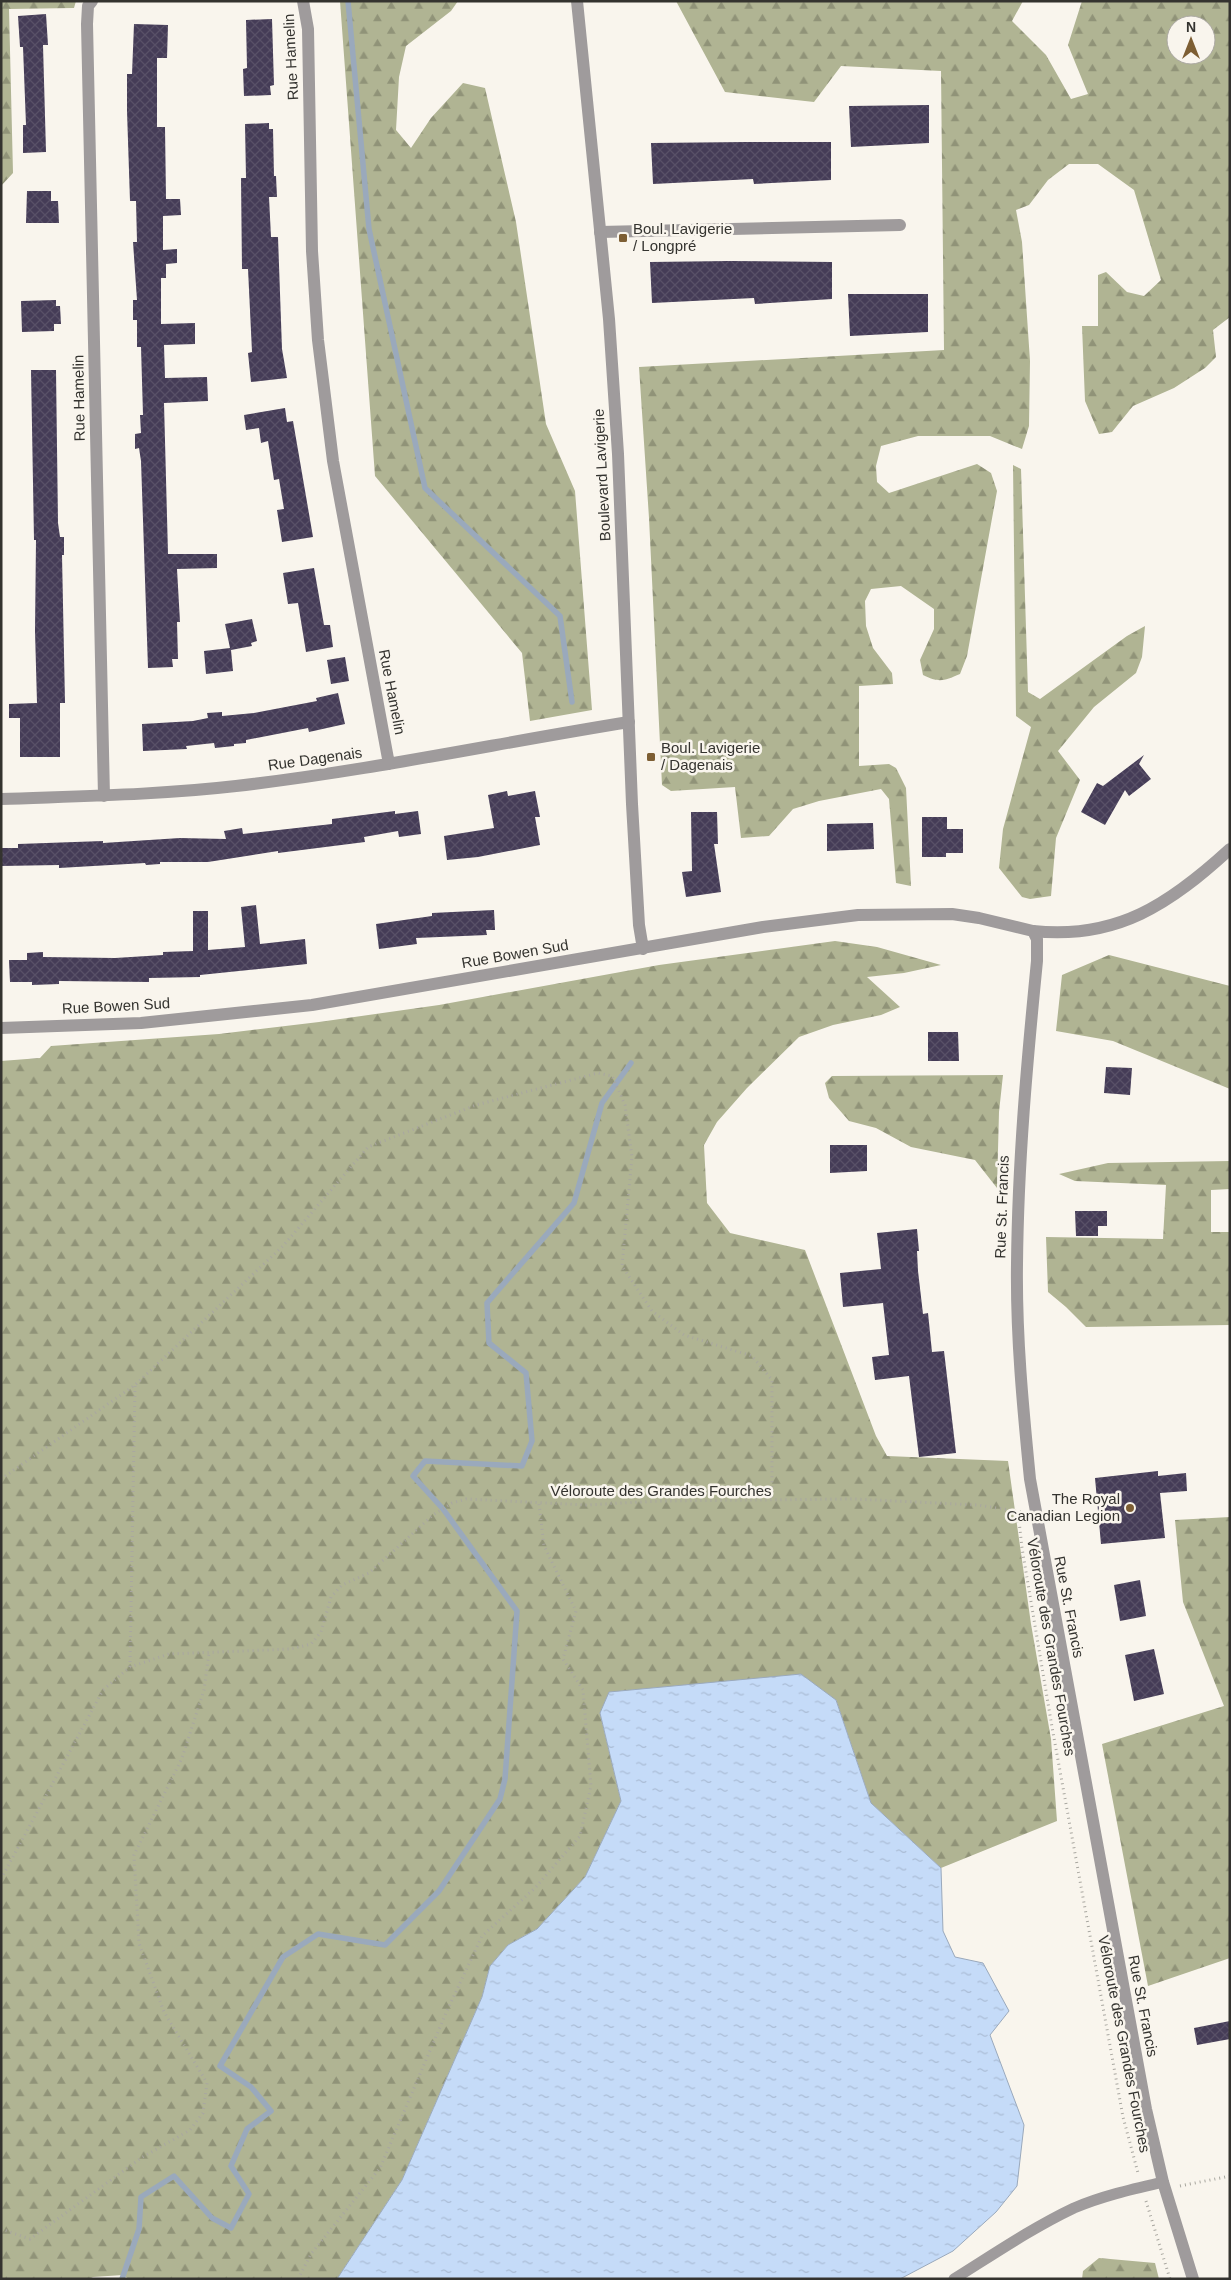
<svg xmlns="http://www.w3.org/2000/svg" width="1231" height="2280" font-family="Helvetica,sans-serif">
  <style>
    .forest { fill: url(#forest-firs); fill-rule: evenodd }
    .water { fill: url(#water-ripples); stroke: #9aa9bc }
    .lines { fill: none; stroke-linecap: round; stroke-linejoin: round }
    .stream { stroke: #9aa9bc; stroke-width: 5.5 }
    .building { fill: url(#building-cross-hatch) }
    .path { stroke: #a9a7a0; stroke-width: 3; stroke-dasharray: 1 4; stroke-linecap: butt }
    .service { stroke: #9f9b9c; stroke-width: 11 }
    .minor { stroke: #9f9b9c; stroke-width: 12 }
    .tertiary { stroke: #9f9b9c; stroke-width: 12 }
    .poi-dot { fill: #7d5e33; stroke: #f9f5ed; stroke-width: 2 }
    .labels { text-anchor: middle; stroke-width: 5; stroke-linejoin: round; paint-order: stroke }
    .street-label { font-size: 15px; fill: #34332f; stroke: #f9f5ed }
    .poi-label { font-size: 15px; fill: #34332f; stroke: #f9f5ed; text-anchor: start }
  </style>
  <defs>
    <pattern id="forest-firs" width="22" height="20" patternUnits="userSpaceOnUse" patternTransform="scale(1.25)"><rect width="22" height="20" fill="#b0b493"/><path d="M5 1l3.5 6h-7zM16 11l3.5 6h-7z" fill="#909378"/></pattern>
    <pattern id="water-ripples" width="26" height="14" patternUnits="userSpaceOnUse" patternTransform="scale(1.25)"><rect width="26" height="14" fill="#c5dbf8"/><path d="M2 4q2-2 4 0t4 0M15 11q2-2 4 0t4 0" fill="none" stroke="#aabcd5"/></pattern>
    <pattern id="building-cross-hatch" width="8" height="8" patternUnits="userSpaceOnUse" patternTransform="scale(1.25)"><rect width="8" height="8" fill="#453c57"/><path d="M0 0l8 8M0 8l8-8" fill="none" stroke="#585067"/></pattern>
  </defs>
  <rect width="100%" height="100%" fill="#f9f5ed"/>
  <path class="forest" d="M 1,1 L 76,1 L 74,8 L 9,9 L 13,173 L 1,186 Z
    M 340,1 L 458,1 L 451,11 L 406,46 L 399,77 L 396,130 L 411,148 L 431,118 L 463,83 L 485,88 L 516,222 L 546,424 L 575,491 L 592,710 L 530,721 L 522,653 L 375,476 Z
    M 676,1 L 1023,1 L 1012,21 L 1046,55 L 1071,99 L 1088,94 L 1068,45 L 1082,1 L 1230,1 L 1230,317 L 1213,330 L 1216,357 L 1205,368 L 1174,388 L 1133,406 L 1112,432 L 1099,434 L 1085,401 L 1082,326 L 1098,326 L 1098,275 L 1106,272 L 1127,292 L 1144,296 L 1161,280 L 1134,190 L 1098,164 L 1069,164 L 1048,180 L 1029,205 L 1016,210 L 1022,242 L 1030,361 L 1029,426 L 1022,449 L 990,436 L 918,436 L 881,446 L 876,466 L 877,482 L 889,493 L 977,464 L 991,473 L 997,491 L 967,656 L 960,674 C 944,681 939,683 923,675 L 920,660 L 934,629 L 934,609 L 901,586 L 871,589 L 865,601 L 866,626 L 873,648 L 892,673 L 893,684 L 859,686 L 859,766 L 889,764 L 896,768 L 906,788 L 911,886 L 896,883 L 889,799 L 881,789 L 819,801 L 793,809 L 769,836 L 741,838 L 735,787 L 671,791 L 662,785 L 649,518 L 639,367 L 944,350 L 941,71 L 841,66 L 814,102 L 725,92 ZM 1176,25 L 1206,25 L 1206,55 L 1176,55 Z
    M 1013,465 L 1021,469 L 1028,692 L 1040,699 L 1127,636 L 1145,626 L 1142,657 L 1136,673 L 1094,707 L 1058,751 L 1080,780 L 1056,838 L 1051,896 L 1030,899 L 1022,897 L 999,868 L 1003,829 L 1031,727 L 1016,716 Z
    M 835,941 L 877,947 L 941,965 L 904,973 L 867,977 L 900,1007 L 881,1015 L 833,1025 L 799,1037 L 747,1088 L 717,1122 L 704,1145 L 707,1203 L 730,1233 L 805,1250 L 876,1436 L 887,1456 L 1008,1461 L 1031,1624 L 1051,1739 L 1057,1821 L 941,1868 L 871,1803 L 836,1700 L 600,1713 L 621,1801 L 585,1877 L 537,1929 L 508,1945 L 490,1966 L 482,1997 L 402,2180 L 337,2279 L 129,2279 L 123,2275 L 93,2277 L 89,2279 L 1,2279 L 1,1061 L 40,1058 L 51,1046 L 219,1034 L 319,1022 L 439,1005 L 659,965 Z
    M 1109,955 L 1230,986 L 1230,1089 L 1113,1041 L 1056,1031 L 1062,975 Z
    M 1003,1075 L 999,1112 L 997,1188 L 975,1160 L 911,1147 L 876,1128 L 849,1121 L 829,1098 L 825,1083 L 832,1076 Z
    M 1230,1161 L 1230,1189 L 1211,1190 L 1211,1232 L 1230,1232 L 1230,1325 L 1086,1327 L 1066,1307 L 1048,1292 L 1046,1237 L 1163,1239 L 1166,1185 L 1075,1181 L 1059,1174 L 1108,1163 Z
    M 1230,1517 L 1230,1958 L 1148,1986 L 1102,1744 L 1224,1706 L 1183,1602 L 1175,1520 Z
    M 1099,2258 L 1155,2263 L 1159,2279 L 1082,2279 L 1083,2271 Z"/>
  <path class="water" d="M 801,1674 L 836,1700 L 871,1803 L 941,1868 L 943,1931 L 955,1957 L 983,1963 L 1009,2011 L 990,2035 L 1024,2125 L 1017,2186 L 996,2212 L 953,2251 L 900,2279 L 337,2279 L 402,2180 L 482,1997 L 490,1966 L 508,1945 L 537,1929 L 585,1877 L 621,1801 L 600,1713 L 609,1692 Z"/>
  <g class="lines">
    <path class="stream" d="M 348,1 L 369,229 L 425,488 L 560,616 L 572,702
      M 122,2279 L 139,2229 L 141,2197 L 174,2176 L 212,2218 L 231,2228 L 249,2194 L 231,2166 L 247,2129 L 271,2111 L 251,2087 L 220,2066 L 283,1957 L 318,1934 L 385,1945 L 439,1891 L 500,1799 L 505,1779 L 517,1611 L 443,1509 L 413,1476 L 425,1461 L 522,1466 L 532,1441 L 526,1373 L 489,1343 L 487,1303 L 574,1203 L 602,1103 L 631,1063"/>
  </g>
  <path class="building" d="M 46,14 L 48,45 L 43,45 L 46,152 L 23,153 L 23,125 L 26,125 L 23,47 L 20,47 L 18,16 Z
    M 272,19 L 274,85 L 270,86 L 271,95 L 244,96 L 243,69 L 247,68 L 246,20 Z
    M 134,24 L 168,25 L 167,58 L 157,58 L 157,127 L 165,127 L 166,199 L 180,199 L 181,215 L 163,216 L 163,250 L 177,249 L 177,263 L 166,264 L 166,278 L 161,278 L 161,324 L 195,323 L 195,344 L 164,345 L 165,378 L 207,377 L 208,401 L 164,403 L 168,554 L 217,554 L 217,568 L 177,569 L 180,622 L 177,622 L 178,659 L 172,659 L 173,667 L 148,668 L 141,461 L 139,448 L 135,449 L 135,434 L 141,433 L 140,415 L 143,415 L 141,347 L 137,347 L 137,320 L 133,320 L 133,300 L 137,300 L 133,242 L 137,242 L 136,201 L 130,201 L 127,111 L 127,74 L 132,74 Z
    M 929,105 L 929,143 L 851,147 L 849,106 Z
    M 269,123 L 269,129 L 273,129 L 274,176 L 276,176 L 277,197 L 269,197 L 271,237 L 278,237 L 282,349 L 287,378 L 251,382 L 248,353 L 252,352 L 248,269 L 242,269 L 241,178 L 246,178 L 245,124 Z
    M 745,142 L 831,142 L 831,180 L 754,184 L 753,179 L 653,184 L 651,143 Z
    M 27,191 L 51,191 L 51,201 L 58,201 L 59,223 L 26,223 Z
    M 729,261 L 832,262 L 832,299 L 755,304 L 754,298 L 652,303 L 650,262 Z
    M 848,294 L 928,294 L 928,332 L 850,336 Z
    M 56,300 L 56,306 L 60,306 L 61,324 L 54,324 L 54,331 L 22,332 L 21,301 Z
    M 31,370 L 56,370 L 58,523 L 60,537 L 64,537 L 64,555 L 62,555 L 65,703 L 60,703 L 60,757 L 20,757 L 20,718 L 9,718 L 9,704 L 37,703 L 35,631 L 36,540 L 34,540 Z
    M 285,408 L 287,422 L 293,421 L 313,537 L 282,542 L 277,510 L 284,509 L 279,479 L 274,480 L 268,441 L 261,443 L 259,428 L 246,430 L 244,415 Z
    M 314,568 L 324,625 L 330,625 L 333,647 L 306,652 L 298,603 L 288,604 L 283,573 Z
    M 252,619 L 257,641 L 251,643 L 252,646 L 231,650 L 233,671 L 206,674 L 204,651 L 230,648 L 225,624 Z
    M 345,657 L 349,681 L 331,684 L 327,660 Z
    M 338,693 L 345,724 L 309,732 L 308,728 L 246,740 L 246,743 L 234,744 L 234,746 L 215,748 L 214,743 L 186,746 L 187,749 L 143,751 L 142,724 L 193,721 L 208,718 L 207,713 L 222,712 L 222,716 L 254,713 L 317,701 L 316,698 Z
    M 1144,755 L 1139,764 L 1151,779 L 1129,796 L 1125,790 L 1105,825 L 1081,812 L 1097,783 L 1103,786 Z
    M 507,791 L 508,796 L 535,791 L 540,817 L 535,817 L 540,845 L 478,857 L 447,860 L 444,836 L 494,828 L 488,795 Z
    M 395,811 L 395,814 L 418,811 L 421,834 L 399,837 L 398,831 L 364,837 L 365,842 L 278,853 L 278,851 L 208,862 L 160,862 L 160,864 L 146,865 L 145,863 L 59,868 L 59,865 L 1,866 L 1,848 L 18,848 L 18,844 L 103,841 L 103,843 L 180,838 L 226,839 L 224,831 L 242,828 L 243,834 L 332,824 L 332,819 Z
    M 691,812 L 717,812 L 718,844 L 714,844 L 721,892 L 686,897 L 682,872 L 692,871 Z
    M 922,817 L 947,817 L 947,829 L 963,829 L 963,853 L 946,853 L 946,857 L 922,857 Z
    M 873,823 L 874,849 L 827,851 L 827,824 Z
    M 256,905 L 260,944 L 305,939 L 307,964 L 200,975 L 200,977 L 149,978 L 149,982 L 59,981 L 59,984 L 32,985 L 32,982 L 10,982 L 9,960 L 27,960 L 27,953 L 43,952 L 43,957 L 115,958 L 163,955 L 163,952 L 193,951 L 193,911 L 208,911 L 208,950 L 245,947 L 241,907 Z
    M 494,910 L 495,930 L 486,930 L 487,935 L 416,938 L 417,944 L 379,949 L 376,924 L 432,916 L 432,913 Z
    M 928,1032 L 958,1032 L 959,1061 L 928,1061 Z
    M 1106,1067 L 1132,1068 L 1130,1095 L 1104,1093 Z
    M 830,1145 L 867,1145 L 867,1171 L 830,1173 Z
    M 1075,1211 L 1107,1211 L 1107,1226 L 1098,1226 L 1098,1236 L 1076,1236 Z
    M 917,1229 L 919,1251 L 917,1251 L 918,1271 L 923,1314 L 928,1313 L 932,1352 L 944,1351 L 956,1453 L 919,1457 L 909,1376 L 875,1380 L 872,1357 L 889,1355 L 883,1303 L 843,1307 L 840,1273 L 881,1269 L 877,1233 Z
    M 1158,1471 L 1158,1476 L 1186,1473 L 1187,1491 L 1160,1493 L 1165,1538 L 1101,1544 L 1095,1478 Z
    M 1140,1580 L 1146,1616 L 1120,1621 L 1114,1585 Z
    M 1154,1649 L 1164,1694 L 1134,1701 L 1125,1655 Z
    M 1230,2021 L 1230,2039 L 1197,2045 L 1194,2028 Z"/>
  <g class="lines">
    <path class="path" d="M 1,1479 L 135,1385 L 283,1246 L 368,1147 L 476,1105 L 598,1073 L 612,1076 L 625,1105 L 632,1157 L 622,1266 L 652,1311 L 684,1335 L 752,1356 L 772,1380 L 772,1501
      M 1018,1512 L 1022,1548 L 1052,1727 L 1123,2117 L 1138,2173
      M 130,1667 L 135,1385
      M 1,1879 L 103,1690 L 130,1667 L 169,1654 L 291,1649 L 311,1644 L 321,1632 L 331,1597 L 342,1585 L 369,1573 L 433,1515 L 452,1503 L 466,1499 L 585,1505 L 659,1501 L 853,1499 L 978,1505 L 1022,1512
      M 1180,2186 L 1230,2176
      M 1146,2201 L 1170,2279
      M 1,2229 L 30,2239 L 141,2158 L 190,2130 L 203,2113 L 207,2083 L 164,2012 L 139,1943 L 134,1855 L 182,1758 L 204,1690 L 209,1653
      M 298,2279 L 311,2254 L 380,2168 L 446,2013 L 482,1936 L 535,1888 L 580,1836 L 591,1786 L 583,1690 L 563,1659 L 576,1611 L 544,1546 L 539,1503"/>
    <path class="service" d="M 954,2279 C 994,2254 1032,2228 1074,2208 C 1102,2196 1133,2189 1163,2182"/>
    <path class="minor" d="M 92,1 L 88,6 L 87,24 L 104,796
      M 303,1 L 308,29 L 312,251 L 318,340 L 333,461 L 389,764
      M 600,232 L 900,225
      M 1,799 C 80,796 158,795 236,786 C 368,771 498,743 629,722
      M 1033,931 C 1117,940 1170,904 1230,849"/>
    <path class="tertiary" d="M 577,1 L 609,319 L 618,454 L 632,804 L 639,925 L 643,949
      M 1,1028 L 141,1023 L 312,1005 L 763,927 L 858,915 L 952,914 L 979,918 L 1033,931 L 1037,939 L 1037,961 C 1027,1062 1018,1162 1017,1264 C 1016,1336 1023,1408 1030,1479 L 1146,2109 L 1163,2182 L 1193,2279"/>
  </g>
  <g class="poi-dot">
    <rect x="618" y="233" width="10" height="10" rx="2.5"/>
    <rect x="646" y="752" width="10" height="10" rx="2.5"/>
    <circle cx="1130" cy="1508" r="5"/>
  </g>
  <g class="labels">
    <g class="street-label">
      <text transform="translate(291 57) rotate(-93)" y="5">Rue Hamelin</text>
      <text transform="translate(79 398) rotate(-91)" y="5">Rue Hamelin</text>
      <text transform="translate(602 475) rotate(-93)" y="5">Boulevard Lavigerie</text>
      <text transform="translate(392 692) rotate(79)" y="5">Rue Hamelin</text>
      <text transform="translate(315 759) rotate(-8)" y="5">Rue Dagenais</text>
      <text transform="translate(515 954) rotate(-10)" y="5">Rue Bowen Sud</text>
      <text transform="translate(116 1006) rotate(-3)" y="5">Rue Bowen Sud</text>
      <text transform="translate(1002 1207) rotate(-88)" y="5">Rue St. Francis</text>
      <text x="661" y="1496">Véloroute des Grandes Fourches</text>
      <text transform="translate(1069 1607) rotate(79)" y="5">Rue St. Francis</text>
      <text transform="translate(1051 1647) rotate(80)" y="5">Véloroute des Grandes Fourches</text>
      <text transform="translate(1143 2006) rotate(79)" y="5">Rue St. Francis</text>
      <text transform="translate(1124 2044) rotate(79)" y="5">Véloroute des Grandes Fourches</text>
    </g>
    <g class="poi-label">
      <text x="633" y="234">Boul. Lavigerie<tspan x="633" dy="17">/ Longpré</tspan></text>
      <text x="661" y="753">Boul. Lavigerie<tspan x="661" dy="17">/ Dagenais</tspan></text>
      <text x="1120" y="1504" text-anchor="end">The Royal<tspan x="1120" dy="17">Canadian Legion</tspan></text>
    </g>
  </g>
  <rect width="1231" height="2280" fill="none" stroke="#34332f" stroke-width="5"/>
  <g transform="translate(1191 40)"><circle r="24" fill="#f9f5ed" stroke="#aaa7a1"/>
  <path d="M0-4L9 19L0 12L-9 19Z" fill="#7d5e33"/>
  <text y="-8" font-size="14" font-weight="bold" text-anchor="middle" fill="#34332f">N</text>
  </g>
</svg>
